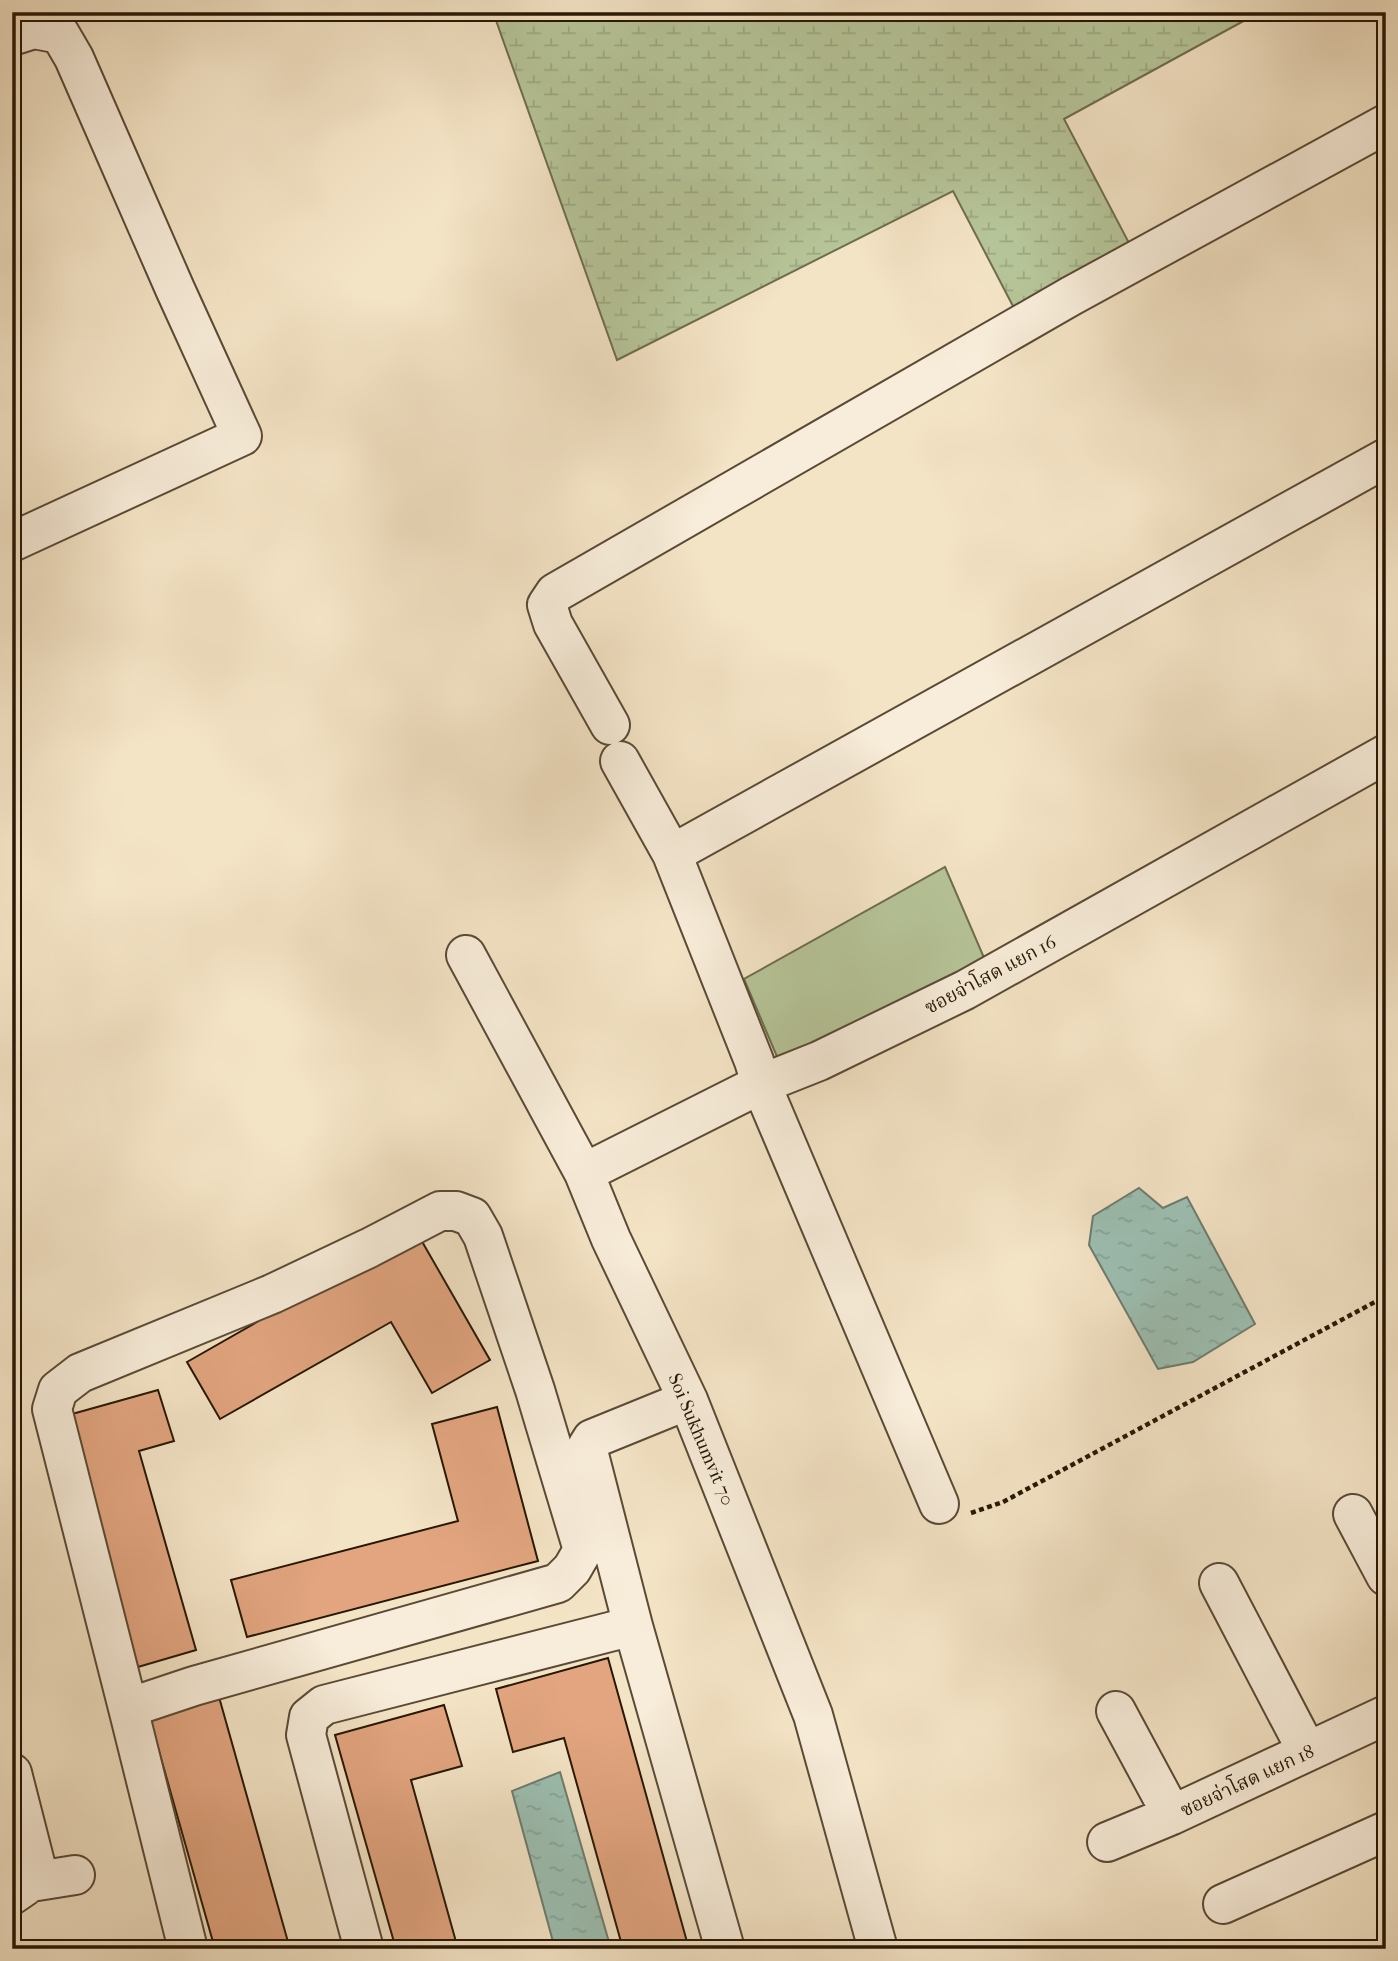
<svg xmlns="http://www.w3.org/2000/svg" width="1398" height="1961" font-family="'IM FELL French Canon','Noto Serif Thai',serif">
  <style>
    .green { fill: #b6c599; stroke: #6e6e4f; stroke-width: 2 }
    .wetland { fill: url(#wetland-marsh); stroke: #6e6e4f; stroke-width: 2 }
    .water { fill: url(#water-ripples); stroke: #6d7c6d; stroke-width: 2 }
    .building { fill: #e2a580; stroke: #271705; stroke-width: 2 }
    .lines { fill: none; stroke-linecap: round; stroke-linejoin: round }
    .minor-casing { stroke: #5a4a35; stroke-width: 42 }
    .path { stroke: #271705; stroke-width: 4.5; stroke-dasharray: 5 3.5; stroke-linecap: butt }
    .minor { stroke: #f8edda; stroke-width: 38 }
    .labels { text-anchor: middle; stroke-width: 6; stroke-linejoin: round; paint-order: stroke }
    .street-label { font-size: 19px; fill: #271705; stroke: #f8edda }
  </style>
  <defs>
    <pattern id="wetland-marsh" width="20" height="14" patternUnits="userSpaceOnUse" patternTransform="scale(1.75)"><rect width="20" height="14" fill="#b6c599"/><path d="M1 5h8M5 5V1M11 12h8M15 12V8" fill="none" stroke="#9ca882"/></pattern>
    <pattern id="water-ripples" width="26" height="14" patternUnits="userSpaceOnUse" patternTransform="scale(1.75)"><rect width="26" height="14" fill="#9cbfb2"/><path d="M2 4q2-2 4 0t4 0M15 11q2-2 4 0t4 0" fill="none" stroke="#86a398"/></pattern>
  </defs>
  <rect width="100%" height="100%" fill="#f4e4c6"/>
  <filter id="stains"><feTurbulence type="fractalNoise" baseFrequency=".00286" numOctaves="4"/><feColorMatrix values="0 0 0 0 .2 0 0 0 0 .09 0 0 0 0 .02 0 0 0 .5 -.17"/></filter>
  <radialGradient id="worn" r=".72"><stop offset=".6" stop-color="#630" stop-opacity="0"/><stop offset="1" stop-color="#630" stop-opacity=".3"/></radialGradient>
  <path class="green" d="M 945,867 L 985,960 L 781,1066 L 744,979 Z"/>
  <path class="wetland" d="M 493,12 L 1260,12 L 1064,119 L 1129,243 L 1014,308 L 953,191 L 617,360 Z"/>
  <path class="water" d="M 1139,1188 L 1163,1208 L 1187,1197 L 1255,1324 L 1193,1362 L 1158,1369 L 1089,1245 L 1093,1216 Z
    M 560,1772 L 611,1949 L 555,1949 L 512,1791 Z"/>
  <path class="building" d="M 416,1231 L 490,1360 L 432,1393 L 391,1322 L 220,1419 L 187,1362 Z
    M 158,1390 L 174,1441 L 139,1451 L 196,1650 L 138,1667 L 65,1416 Z
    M 497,1407 L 538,1561 L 247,1637 L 231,1580 L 458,1521 L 432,1424 Z
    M 608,1658 L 689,1949 L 623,1949 L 564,1738 L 513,1752 L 496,1689 Z
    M 219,1697 L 290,1949 L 215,1949 L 149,1716 Z
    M 444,1705 L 462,1766 L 411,1780 L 458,1949 L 396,1949 L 335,1735 Z"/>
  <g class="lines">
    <g class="minor-casing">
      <path id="minor" d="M 12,36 L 34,29 L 60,34 L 74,58 L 175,289 L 242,436 L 12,542
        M 610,725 L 553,624 L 547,605 L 555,593 L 1071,296 L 1386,124
        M 620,761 L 672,854 L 754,1061 L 761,1084 L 939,1504
        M 672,854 L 1386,458
        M 466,955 L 584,1173 L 611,1239 L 688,1400 L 813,1715 L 878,1949
        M 584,1173 L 761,1084 L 819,1061 L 965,990 L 1386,754
        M 688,1400 L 592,1439 L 587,1447 L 633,1626 L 725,1949
        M 1353,1514 L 1386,1576
        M 1219,1583 L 1307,1751
        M 128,1708 L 52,1409 L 58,1390 L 80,1373 L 272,1294 L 369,1248 L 440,1211 L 456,1211 L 472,1217 L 483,1236 L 535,1390 L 583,1550 L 572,1569 L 558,1583 L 194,1686 L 128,1708 L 188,1949
        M 1116,1711 L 1172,1815
        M 12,1773 L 35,1863 L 31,1882
        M 1107,1842 L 1172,1815 L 1386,1715
        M 12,1895 L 31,1882 L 75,1875
        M 1223,1904 L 1386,1831
        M 364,1949 L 306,1735 L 309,1717 L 324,1705 L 633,1626"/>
    </g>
    <path class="path" d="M 971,1513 L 1003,1502 L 1386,1296"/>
    <use href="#minor" class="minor"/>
  </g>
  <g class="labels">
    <g class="street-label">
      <text transform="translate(990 974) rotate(-28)" y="7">ซอยจ่าโสด แยก 16</text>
      <text transform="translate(702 1439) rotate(67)" y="7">Soi Sukhumvit 70</text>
      <text transform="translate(1247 1780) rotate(-25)" y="7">ซอยจ่าโสด แยก 18</text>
    </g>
  </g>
  <rect width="1398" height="1961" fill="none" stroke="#f4e4c6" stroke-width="42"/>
  <rect x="14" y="14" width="1370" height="1933" fill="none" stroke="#271705" stroke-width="3.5"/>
  <rect x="21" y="21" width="1356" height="1919" fill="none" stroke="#271705" stroke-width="2"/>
  <rect width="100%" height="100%" filter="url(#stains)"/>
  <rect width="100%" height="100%" fill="url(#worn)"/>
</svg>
